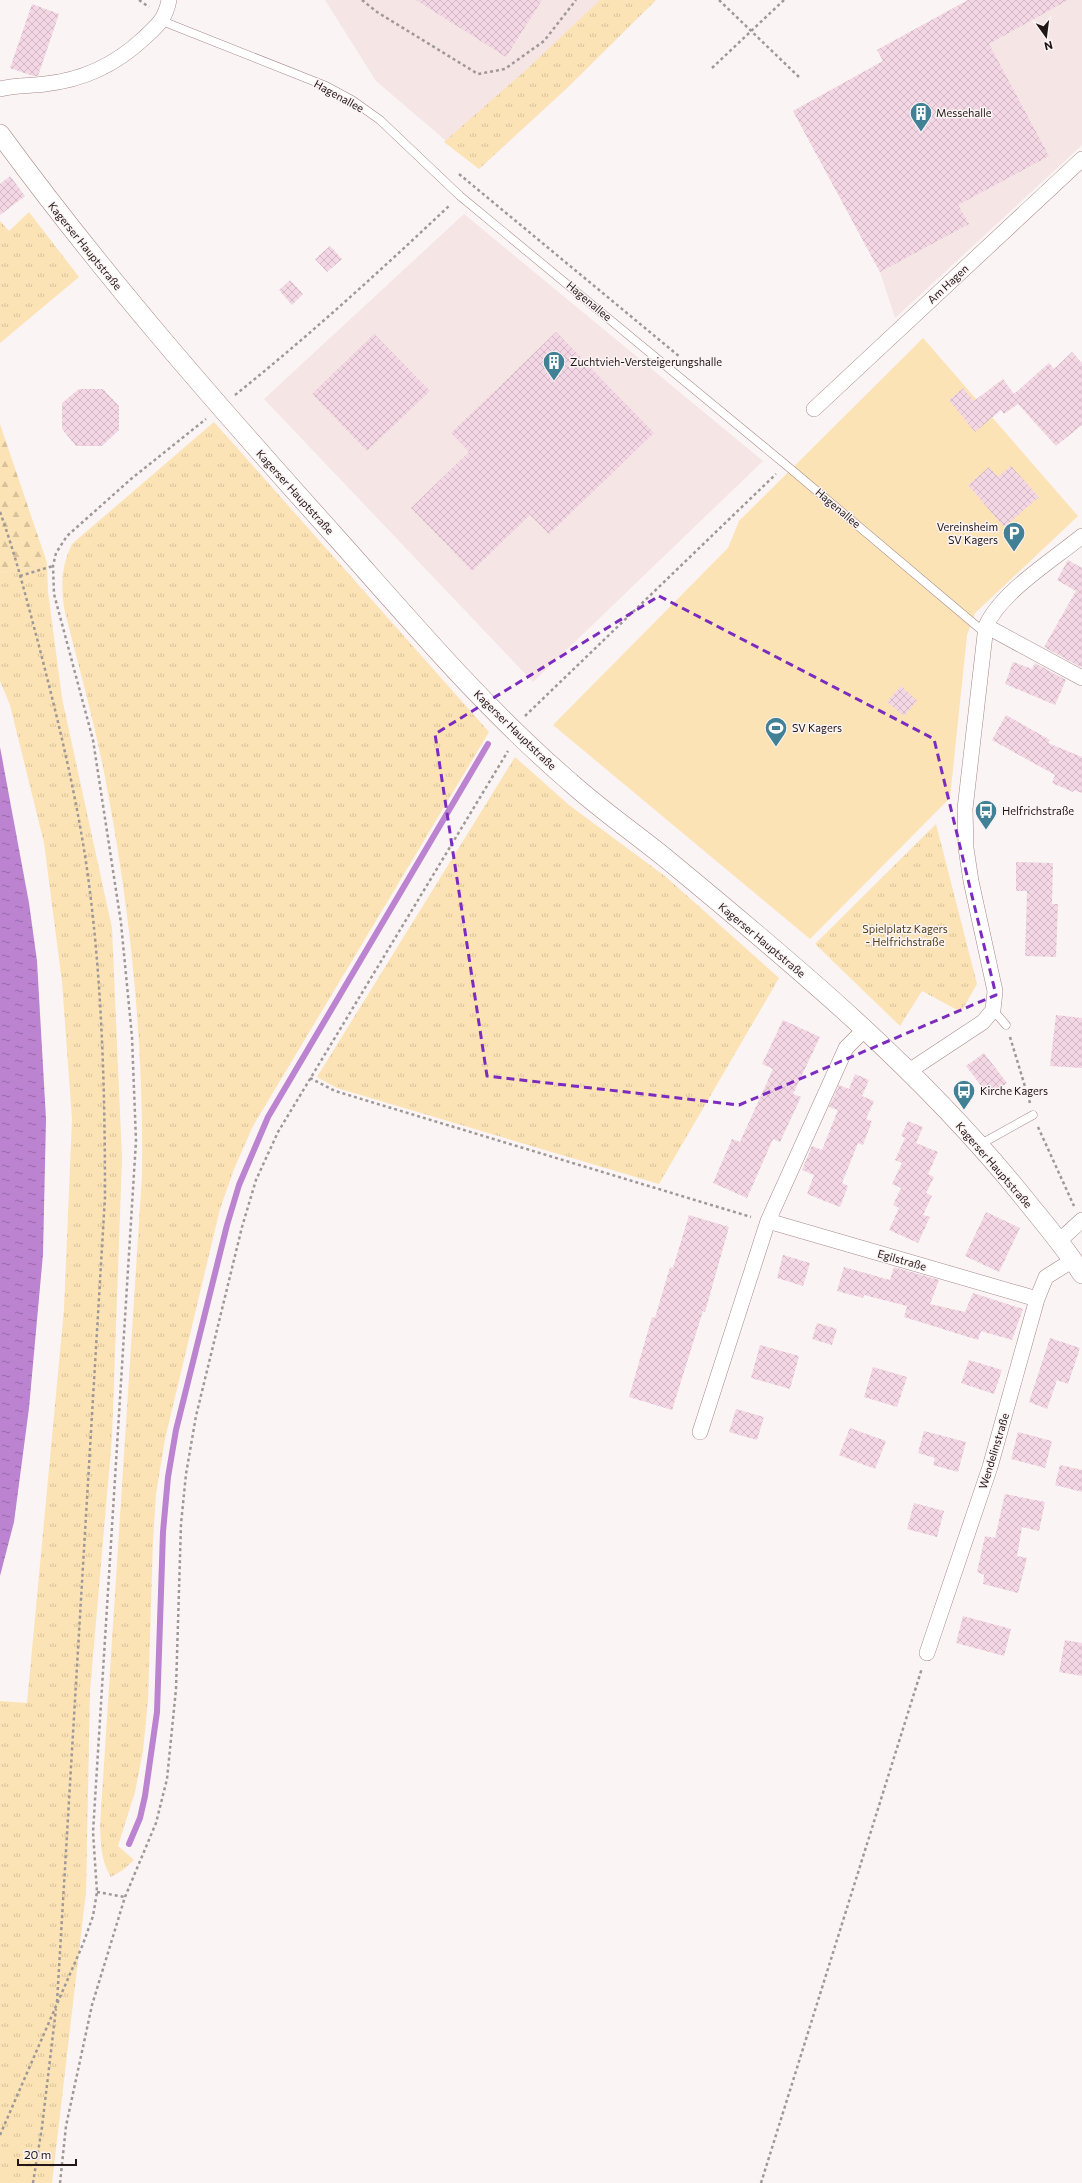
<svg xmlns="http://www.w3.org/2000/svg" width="1082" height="2183" font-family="Commissioner,sans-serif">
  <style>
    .built { fill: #f5e5e4 }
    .grass { fill: url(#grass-tufts) }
    .forest { fill: url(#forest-firs) }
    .pitch { fill: #fbe3b5 }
    .water { fill: url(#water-ripples) }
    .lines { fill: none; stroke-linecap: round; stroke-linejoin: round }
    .stream { stroke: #bb83d0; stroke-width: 6 }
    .building { fill: url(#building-cross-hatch) }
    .service-casing { stroke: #a68988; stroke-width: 9 }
    .minor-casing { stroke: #a68988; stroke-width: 16 }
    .tertiary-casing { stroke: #a68988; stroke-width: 20 }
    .path { stroke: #a09897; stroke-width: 2.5; stroke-dasharray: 3 3; stroke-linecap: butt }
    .service { stroke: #fff; stroke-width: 8 }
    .minor { stroke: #fff; stroke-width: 15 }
    .tertiary { stroke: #fff; stroke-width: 19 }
    .marked { fill: none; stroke: #7b2cbf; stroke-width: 3; stroke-dasharray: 8 5; stroke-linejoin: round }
    .labels { text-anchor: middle; stroke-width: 3; stroke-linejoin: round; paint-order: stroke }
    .street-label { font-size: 11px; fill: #221716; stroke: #fbf4f4 }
    .poi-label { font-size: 11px; fill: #221716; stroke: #fbf4f4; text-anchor: start }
    .park-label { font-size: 11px; fill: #544119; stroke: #fbf4f4 }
  </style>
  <defs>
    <pattern id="grass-tufts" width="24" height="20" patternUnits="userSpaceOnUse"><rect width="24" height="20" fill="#fbe3b5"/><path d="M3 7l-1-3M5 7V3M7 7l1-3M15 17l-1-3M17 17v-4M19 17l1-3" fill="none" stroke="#d7c29b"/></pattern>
    <pattern id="forest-firs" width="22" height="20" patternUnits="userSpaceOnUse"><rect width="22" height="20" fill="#fbe3b5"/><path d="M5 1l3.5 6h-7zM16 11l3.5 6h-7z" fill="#d7c29b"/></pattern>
    <pattern id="water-ripples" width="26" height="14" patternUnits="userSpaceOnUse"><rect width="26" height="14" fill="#bb83d0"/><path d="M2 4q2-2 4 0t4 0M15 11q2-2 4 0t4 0" fill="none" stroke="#986aa8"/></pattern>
    <pattern id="building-cross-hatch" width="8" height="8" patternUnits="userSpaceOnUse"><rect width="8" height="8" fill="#f4d7e4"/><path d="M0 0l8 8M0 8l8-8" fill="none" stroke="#d1b8c3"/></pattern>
  </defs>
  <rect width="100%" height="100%" fill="#fbf4f4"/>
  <path class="built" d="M 325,0 L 656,0 L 567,88 L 479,169 L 376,81 Z
    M 968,0 L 1082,0 L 1082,145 L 895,318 L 880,272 L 793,111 L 883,61 L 877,50 Z
    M 464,214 L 763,461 L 533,682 L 264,399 Z"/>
  <path class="grass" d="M 600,0 L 656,0 L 567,88 L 479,169 L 444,142 L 527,69 Z
    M 29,212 L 79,277 L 0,343 L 0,221 L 9,231 Z
    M 214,422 L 489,732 L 253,1126 L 234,1169 L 220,1209 L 165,1439 L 156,1494 L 153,1541 L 148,1700 L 143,1751 L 135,1792 L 118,1846 L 134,1860 L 123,1870 L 111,1877 C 101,1861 101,1845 100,1826 L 142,1176 C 144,1045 131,916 107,788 C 96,727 79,668 64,608 C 61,582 61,568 72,544 Z
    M 47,563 L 48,592 L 62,698 L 112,928 L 122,1158 L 112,1437 L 90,1691 L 86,1892 L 52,2183 L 0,2183 L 0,1701 L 27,1703 L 64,1309 L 72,1119 L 62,982 L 44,843 L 10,705 L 0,681 L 0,573 Z
    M 515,757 L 569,805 L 666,877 L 779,978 L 659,1184 L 337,1088 L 317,1077 Z
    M 936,824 L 977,984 L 961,1012 L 922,991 L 900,1026 L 815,944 Z"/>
  <path class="forest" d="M 0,424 L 47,563 L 0,573 Z"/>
  <path class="pitch" d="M 923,338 L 1078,516 L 975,613 L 967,635 L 950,798 L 810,939 L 553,725 L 728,548 L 739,521 Z"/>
  <path class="water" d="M 0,747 L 29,903 L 37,961 L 46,1119 L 43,1254 L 29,1408 L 14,1522 L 0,1576 Z"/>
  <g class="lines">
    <path class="stream" d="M 129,1844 L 140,1818 L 145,1796 L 157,1712 L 163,1532 L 168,1477 L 176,1430 L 227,1225 L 239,1185 L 268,1117 L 488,744"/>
  </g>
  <path class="building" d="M 416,0 L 542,0 L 506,57 Z
    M 968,0 L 1068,0 L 989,44 L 1049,156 L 958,205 L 969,224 L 880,272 L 793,111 L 883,61 L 877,50 Z
    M 32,4 L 59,14 L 38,76 L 33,76 L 10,68 Z
    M 10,176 L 25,196 L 0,215 L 0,184 Z
    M 330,246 L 342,259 L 327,272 L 315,259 Z
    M 290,280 L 303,294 L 292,305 L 279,290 Z
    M 556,332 L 654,433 L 549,534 L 530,515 L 472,571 L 411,508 L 469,452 L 451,433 Z
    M 374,334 L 430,391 L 367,451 L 312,394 Z
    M 1072,352 L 1082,363 L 1082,425 L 1056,446 L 1018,404 L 1004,414 L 1001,410 L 975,432 L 949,400 L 963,388 L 974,401 L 1003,379 L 1014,394 L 1049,363 L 1054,369 Z
    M 79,389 L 103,389 L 119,406 L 119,430 L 102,446 L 76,446 L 62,429 L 62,403 Z
    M 1011,466 L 1039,497 L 1004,527 L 968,485 L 989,467 L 998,477 Z
    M 1068,560 L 1082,568 L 1082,668 L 1044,647 L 1076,591 L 1057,580 Z
    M 1013,662 L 1032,669 L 1035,663 L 1066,680 L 1055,705 L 1005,684 Z
    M 901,686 L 917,701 L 904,716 L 887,702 Z
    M 1006,715 L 1050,740 L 1048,743 L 1082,757 L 1082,793 L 1074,790 L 1073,792 L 1052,783 L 1055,775 L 992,740 Z
    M 1016,862 L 1053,863 L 1052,904 L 1058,904 L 1056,957 L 1025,956 L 1027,891 L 1016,891 Z
    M 1056,1015 L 1082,1018 L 1082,1068 L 1050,1066 Z
    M 783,1020 L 820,1037 L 793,1094 L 801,1097 L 780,1142 L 773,1139 L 747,1198 L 713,1183 L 732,1139 L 740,1142 L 773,1069 L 762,1064 Z
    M 984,1053 L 1007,1083 L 989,1096 L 966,1066 Z
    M 855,1074 L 869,1080 L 862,1096 L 874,1101 L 866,1119 L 872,1121 L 863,1145 L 858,1143 L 842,1183 L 848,1186 L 840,1207 L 807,1194 L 814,1175 L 802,1170 L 812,1146 L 822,1150 L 838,1110 L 829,1107 L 839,1085 L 849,1089 Z
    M 908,1121 L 923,1127 L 916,1143 L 938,1152 L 928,1174 L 934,1177 L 926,1193 L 932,1196 L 923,1215 L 930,1217 L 918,1243 L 889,1230 L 899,1208 L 893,1205 L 901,1188 L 892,1184 L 902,1163 L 895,1160 L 905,1138 L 908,1139 L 901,1136 Z
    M 986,1212 L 1020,1228 L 999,1272 L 965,1256 Z
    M 689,1215 L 729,1227 L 705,1312 L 703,1311 L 672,1410 L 629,1397 L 652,1317 L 655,1318 L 670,1267 L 673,1268 Z
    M 783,1255 L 810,1263 L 803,1286 L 777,1278 Z
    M 844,1267 L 890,1280 L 894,1267 L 939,1280 L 930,1304 L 965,1312 L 973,1293 L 1023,1309 L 1012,1340 L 981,1331 L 978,1340 L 904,1317 L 907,1306 L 864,1295 L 863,1298 L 837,1291 Z
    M 817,1323 L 837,1329 L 832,1345 L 812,1339 Z
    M 1050,1338 L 1080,1348 L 1068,1384 L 1057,1380 L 1047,1409 L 1029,1402 Z
    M 760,1345 L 799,1356 L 790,1389 L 751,1378 Z
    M 969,1360 L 1002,1370 L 994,1394 L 961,1383 Z
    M 873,1367 L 907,1377 L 897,1407 L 864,1397 Z
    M 736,1409 L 764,1417 L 757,1440 L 729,1432 Z
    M 850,1428 L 886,1441 L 875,1469 L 839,1455 Z
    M 924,1431 L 966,1442 L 958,1472 L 933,1465 L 935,1458 L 918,1453 Z
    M 1018,1432 L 1052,1441 L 1045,1468 L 1011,1459 Z
    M 1060,1465 L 1082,1470 L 1082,1492 L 1055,1485 Z
    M 1005,1494 L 1045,1502 L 1039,1531 L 1022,1527 L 1017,1556 L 1027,1558 L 1018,1593 L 983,1584 L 984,1575 L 977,1572 L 985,1536 L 995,1538 Z
    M 914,1503 L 944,1511 L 937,1537 L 907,1529 Z
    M 963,1616 L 1011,1629 L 1004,1656 L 956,1643 Z
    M 1065,1640 L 1082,1643 L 1082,1676 L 1059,1672 Z"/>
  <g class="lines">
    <g class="service-casing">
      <path id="service" d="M 162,21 L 326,86 L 352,100 L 380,120 L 460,196 L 786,465 L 985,633
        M 993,1010 L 1006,1025
        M 979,1145 L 1033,1115"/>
    </g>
    <g class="minor-casing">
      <path id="minor" d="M 0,89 C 15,85 30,86 45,84 C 83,80 115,65 143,39 C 158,25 165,20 169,0
        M 814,409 L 1082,159
        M 986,626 L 1082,678
        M 909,1071 L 983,1022 L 993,1010 L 995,991 L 971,881 L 966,848 L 965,809 L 986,626 C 1001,592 1053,560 1082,536
        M 768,1221 L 1037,1299
        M 1059,1241 L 1082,1220
        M 700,1432 L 768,1221 L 846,1048 L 864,1030
        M 927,1653 L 990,1467 L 1037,1299 L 1046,1277 L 1073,1260"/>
    </g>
    <g class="tertiary-casing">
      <path id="tertiary" d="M 0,134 C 103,275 218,406 335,536 C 410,620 484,708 570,782 C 601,810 636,834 669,861 C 795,965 922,1071 1024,1198 C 1044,1223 1065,1247 1082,1274"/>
    </g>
    <path class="path" d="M 139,0 L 149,7
      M 362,0 L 377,12 L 478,74 L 505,69 L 544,41 L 576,0
      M 719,0 L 800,78
      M 712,68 L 784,0
      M 459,174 L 680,357
      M 235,395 C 310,335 380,271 450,205
      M 0,512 C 16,556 27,601 39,646 C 58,720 76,793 87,869 C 102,977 105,1088 105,1197 L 57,2002
      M 20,576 L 53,566
      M 525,716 L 776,474
      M 1010,1037 L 1030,1103
      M 310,1078 L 335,1091 L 751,1217
      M 1038,1127 L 1074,1206
      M 97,1892 L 125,1897
      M 0,2135 L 83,1944 L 93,1916 L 97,1892 L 93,1832 L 136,1141 L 132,1037 L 121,923 L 93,740 L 54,594 L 53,566 L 56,553 L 67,536 L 131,479 L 206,419
      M 33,2183 L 42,2127 L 56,2009
      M 60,2183 L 66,2126 L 92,2005 L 125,1897 L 156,1823 L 167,1779 L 176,1689 L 181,1524 L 186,1474 L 196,1416 L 242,1227 L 256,1180 L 278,1132 L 508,751
      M 761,2183 L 922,1668"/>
    <use href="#service" class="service"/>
    <use href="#minor" class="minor"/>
    <use href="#tertiary" class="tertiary"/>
  </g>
  <path class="marked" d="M 659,596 L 934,739 L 996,995 L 739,1105 L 487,1076 L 435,734 Z"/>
  <defs>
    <g id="building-pin" transform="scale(1.15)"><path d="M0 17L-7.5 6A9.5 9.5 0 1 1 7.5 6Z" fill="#418095" stroke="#fbf4f4"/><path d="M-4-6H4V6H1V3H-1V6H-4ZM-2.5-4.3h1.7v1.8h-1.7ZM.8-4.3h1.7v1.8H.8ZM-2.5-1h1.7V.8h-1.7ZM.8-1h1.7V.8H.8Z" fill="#fff"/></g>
    <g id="parking-pin" transform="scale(1.15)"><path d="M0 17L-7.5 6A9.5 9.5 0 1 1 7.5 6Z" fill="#418095" stroke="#fbf4f4"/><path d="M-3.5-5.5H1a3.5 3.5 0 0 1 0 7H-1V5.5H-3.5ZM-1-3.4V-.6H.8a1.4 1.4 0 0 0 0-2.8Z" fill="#fff"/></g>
    <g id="stadium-pin" transform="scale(1.15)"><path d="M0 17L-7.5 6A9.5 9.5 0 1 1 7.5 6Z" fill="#418095" stroke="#fbf4f4"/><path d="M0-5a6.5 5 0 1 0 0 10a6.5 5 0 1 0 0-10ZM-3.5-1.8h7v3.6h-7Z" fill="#fff"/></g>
    <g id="bus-pin" transform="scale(1.15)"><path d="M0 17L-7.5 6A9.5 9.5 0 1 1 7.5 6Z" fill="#418095" stroke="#fbf4f4"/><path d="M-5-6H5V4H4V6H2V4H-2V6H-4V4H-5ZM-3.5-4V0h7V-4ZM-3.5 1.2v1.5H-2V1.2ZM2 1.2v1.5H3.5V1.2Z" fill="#fff"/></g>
  </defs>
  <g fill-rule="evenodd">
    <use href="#building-pin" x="921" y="113"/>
    <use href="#building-pin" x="554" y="362"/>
    <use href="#parking-pin" x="1014" y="533"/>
    <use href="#stadium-pin" x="776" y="728"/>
    <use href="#bus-pin" x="986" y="811"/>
    <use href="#bus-pin" x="964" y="1091"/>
  </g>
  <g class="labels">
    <g class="street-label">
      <text transform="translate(339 96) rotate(29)" y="4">Hagenallee</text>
      <text transform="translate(85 246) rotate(51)" y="4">Kagerser Hauptstraße</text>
      <text transform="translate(948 284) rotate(-43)" y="4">Am Hagen</text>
      <text transform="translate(589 301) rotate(40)" y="4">Hagenallee</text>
      <text transform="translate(295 492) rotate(48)" y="4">Kagerser Hauptstraße</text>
      <text transform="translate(838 508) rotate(40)" y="4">Hagenallee</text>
      <text transform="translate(515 730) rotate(44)" y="4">Kagerser Hauptstraße</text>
      <text transform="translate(762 940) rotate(40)" y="4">Kagerser Hauptstraße</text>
      <text transform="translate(994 1165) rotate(49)" y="4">Kagerser Hauptstraße</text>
      <text transform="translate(902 1260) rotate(16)" y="4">Egilstraße</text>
      <text transform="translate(994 1451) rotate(-73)" y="4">Wendelinstraße</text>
    </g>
    <g class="poi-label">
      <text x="936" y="117">Messehalle</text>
      <text x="570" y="366">Zuchtvieh-Versteigerungshalle</text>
      <text x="998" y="531" text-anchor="end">Vereinsheim<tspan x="998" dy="13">SV Kagers</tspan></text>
      <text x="792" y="732">SV Kagers</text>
      <text x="1002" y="815">Helfrichstraße</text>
      <text x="980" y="1095">Kirche Kagers</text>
    </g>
    <g class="park-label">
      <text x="905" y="933">Spielplatz Kagers<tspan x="905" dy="13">- Helfrichstraße</tspan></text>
    </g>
  </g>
  <g transform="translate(1046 36) rotate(166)" stroke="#fbf4f4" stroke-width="3" paint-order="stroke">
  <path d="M0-3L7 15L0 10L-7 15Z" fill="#221716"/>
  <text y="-6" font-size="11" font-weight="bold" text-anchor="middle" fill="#221716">N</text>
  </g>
  <path d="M18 2159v6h58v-6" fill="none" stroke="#221716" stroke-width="2"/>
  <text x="24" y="2159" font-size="12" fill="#221716" stroke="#fbf4f4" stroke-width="3" paint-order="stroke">20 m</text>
</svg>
